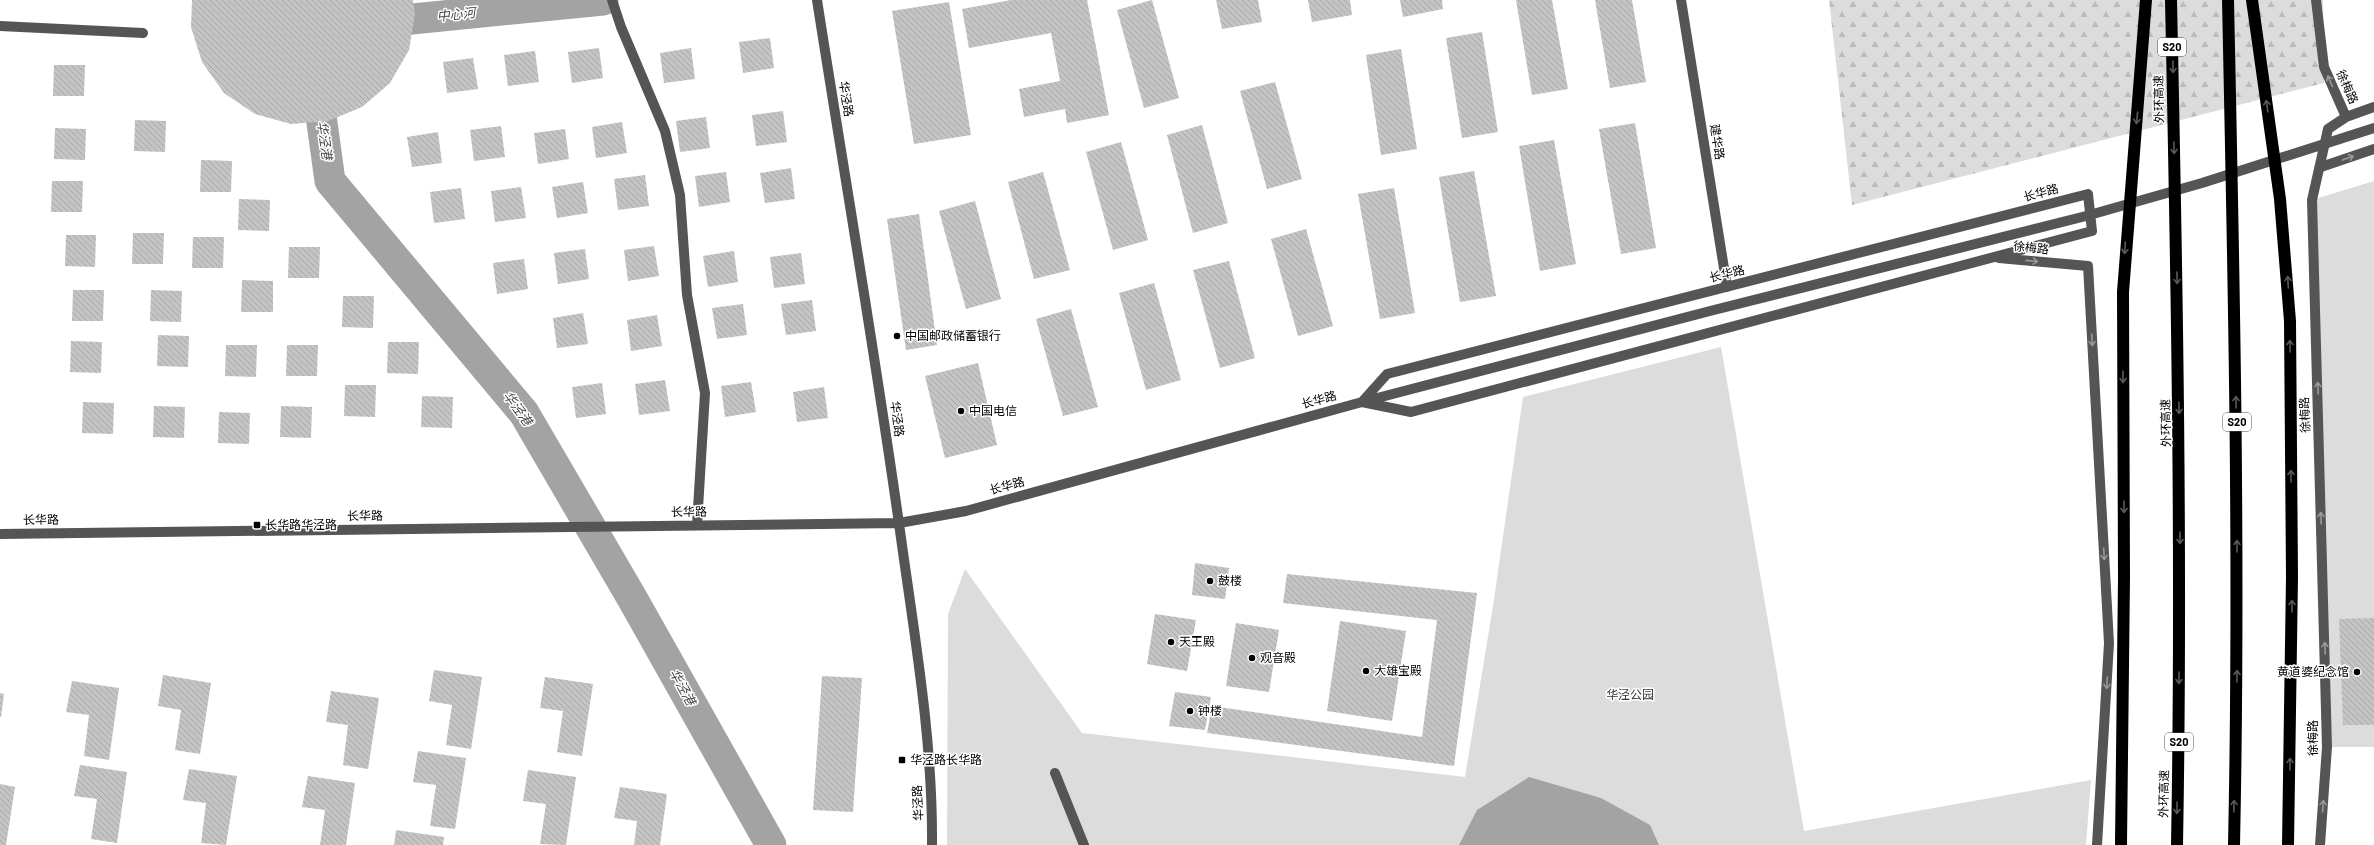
<svg xmlns="http://www.w3.org/2000/svg" width="2374" height="845" font-family="Barlow,'Noto Sans SC',sans-serif">
  <style>
    .forest { fill: url(#forest-firs) }
    .park { fill: #dcdcdc }
    .water { fill: #a3a3a3 }
    .lines { fill: none; stroke-linecap: round; stroke-linejoin: round }
    .stream { stroke: #a3a3a3; stroke-width: 5 }
    .river { stroke: #a3a3a3; stroke-width: 31 }
    .building { fill: url(#building-back-hatch) }
    .minor { stroke: #555; stroke-width: 10 }
    .highway { stroke: #000; stroke-width: 12 }
    .oneway { stroke: #595959 }
    .oneway2 { stroke: #999 }
    .poi-dot { fill: #000; stroke: #fff; stroke-width: 1.5 }
    .labels { text-anchor: middle; stroke-width: 3; stroke-linejoin: round; paint-order: stroke }
    .shield { fill: #fff; stroke: #4c4c4c; stroke-width: 1 }
    .shield-label { font-size: 11px; font-weight: bold; fill: #000 }
    .street-label { font-size: 12px; fill: #000; stroke: #fff }
    .poi-label { font-size: 12px; fill: #000; stroke: #fff; text-anchor: start }
    .park-label { font-size: 12px; fill: #333; stroke: #fff }
    .water-label { font-size: 13px; font-style: italic; fill: #444; stroke: #fff }
  </style>
  <defs>
    <pattern id="forest-firs" width="22" height="20" patternUnits="userSpaceOnUse"><rect width="22" height="20" fill="#dcdcdc"/><path d="M5 1l3.5 6h-7zM16 11l3.5 6h-7z" fill="#bbb"/></pattern>
    <pattern id="building-back-hatch" width="6" height="6" patternUnits="userSpaceOnUse"><rect width="6" height="6" fill="#c4c4c4"/><path d="M-1 5l2 2M0 0l6 6M5-1l2 2" fill="none" stroke="#a7a7a7"/></pattern>
  </defs>
  <rect width="100%" height="100%" fill="#fff"/>
  <path class="forest" d="M 1829,0 L 2323,0 L 2324,83 L 1852,205 Z"/>
  <path class="park" d="M 2374,181 L 2374,747 L 2327,747 L 2312,200 Z
    M 1721,347 L 1804,831 L 2091,780 L 2086,845 L 947,845 L 948,614 L 965,569 L 1082,733 L 1465,777 L 1493,606 L 1523,397 Z"/>
  <path class="water" d="M 1529,777 L 1601,798 L 1650,825 L 1659,845 L 1459,845 L 1477,810 Z"/>
  <g class="lines">
    <path class="stream" d="M 472,0 L 478,12"/>
    <path class="river" d="M 372,23 L 603,0
      M 316,79 L 330,181 L 524,413 L 632,598 L 771,845"/>
  </g>
  <path class="building" d="M 192,0 L 413,0 L 415,14 L 409,50 L 390,83 L 362,107 L 328,121 L 291,124 L 255,114 L 224,93 L 202,62 L 191,27 Z
    M 1011,0 L 1087,0 L 1109,115 L 1067,123 L 1065,109 L 1024,117 L 1019,89 L 1060,81 L 1051,33 L 969,48 L 962,9 Z
    M 1152,0 L 1179,98 L 1144,108 L 1117,10 Z
    M 1216,0 L 1258,0 L 1262,22 L 1222,29 Z
    M 1308,0 L 1350,0 L 1352,15 L 1312,22 Z
    M 1400,0 L 1442,0 L 1443,9 L 1403,17 Z
    M 1516,0 L 1552,0 L 1568,89 L 1532,95 Z
    M 1595,0 L 1632,0 L 1646,82 L 1610,88 Z
    M 949,2 L 971,135 L 914,144 L 892,11 Z
    M 1482,32 L 1498,132 L 1462,138 L 1446,38 Z
    M 770,38 L 774,68 L 743,73 L 739,42 Z
    M 599,48 L 603,78 L 572,83 L 568,52 Z
    M 691,48 L 695,79 L 664,83 L 660,53 Z
    M 1401,49 L 1417,149 L 1381,155 L 1366,55 Z
    M 535,51 L 539,82 L 508,86 L 504,55 Z
    M 473,58 L 478,89 L 447,93 L 443,62 Z
    M 54,65 L 85,65 L 84,96 L 53,96 Z
    M 1275,82 L 1302,179 L 1267,189 L 1240,91 Z
    M 783,111 L 787,142 L 756,146 L 752,115 Z
    M 706,117 L 710,148 L 680,152 L 676,121 Z
    M 135,120 L 166,121 L 165,152 L 134,151 Z
    M 622,122 L 627,153 L 596,158 L 592,127 Z
    M 1635,123 L 1656,248 L 1621,254 L 1599,129 Z
    M 1202,125 L 1228,223 L 1193,233 L 1167,135 Z
    M 501,126 L 505,157 L 474,161 L 470,130 Z
    M 55,128 L 86,129 L 85,160 L 54,159 Z
    M 565,129 L 569,159 L 538,164 L 534,133 Z
    M 438,132 L 442,163 L 412,167 L 407,137 Z
    M 1554,140 L 1576,264 L 1540,271 L 1519,146 Z
    M 1121,142 L 1148,240 L 1113,250 L 1086,152 Z
    M 201,160 L 232,161 L 231,192 L 200,192 Z
    M 791,168 L 795,199 L 765,203 L 760,173 Z
    M 1474,171 L 1496,296 L 1460,302 L 1439,177 Z
    M 726,172 L 730,202 L 699,207 L 695,176 Z
    M 1043,172 L 1070,270 L 1034,279 L 1008,182 Z
    M 645,175 L 649,206 L 618,210 L 614,179 Z
    M 52,181 L 83,181 L 82,212 L 51,212 Z
    M 583,182 L 588,213 L 557,218 L 552,187 Z
    M 521,187 L 526,218 L 495,222 L 491,191 Z
    M 461,188 L 465,219 L 434,223 L 430,192 Z
    M 1394,188 L 1415,313 L 1380,319 L 1358,194 Z
    M 239,199 L 270,200 L 269,231 L 238,230 Z
    M 975,201 L 1001,299 L 966,309 L 939,211 Z
    M 919,214 L 937,345 L 906,350 L 887,219 Z
    M 1306,229 L 1333,326 L 1298,336 L 1271,239 Z
    M 133,233 L 164,233 L 163,264 L 132,264 Z
    M 66,235 L 96,235 L 95,267 L 65,266 Z
    M 193,237 L 224,237 L 223,268 L 192,268 Z
    M 654,246 L 659,276 L 628,281 L 624,250 Z
    M 289,247 L 320,247 L 319,278 L 288,278 Z
    M 585,249 L 589,279 L 558,284 L 554,253 Z
    M 734,251 L 738,282 L 708,287 L 703,256 Z
    M 801,253 L 805,284 L 774,288 L 770,257 Z
    M 524,259 L 528,289 L 497,294 L 493,263 Z
    M 1229,261 L 1255,358 L 1220,368 L 1193,270 Z
    M 242,280 L 273,281 L 273,312 L 241,312 Z
    M 1154,283 L 1181,380 L 1146,390 L 1119,293 Z
    M 73,290 L 104,290 L 103,321 L 72,321 Z
    M 151,290 L 182,291 L 181,322 L 150,321 Z
    M 343,296 L 374,296 L 373,328 L 342,327 Z
    M 812,300 L 816,331 L 786,335 L 781,304 Z
    M 743,304 L 747,335 L 717,339 L 712,308 Z
    M 1071,309 L 1098,407 L 1063,416 L 1036,319 Z
    M 583,313 L 588,344 L 557,348 L 553,318 Z
    M 657,315 L 662,346 L 631,351 L 627,320 Z
    M 158,335 L 189,336 L 188,367 L 157,366 Z
    M 71,341 L 102,342 L 101,373 L 70,372 Z
    M 388,342 L 419,342 L 418,374 L 387,373 Z
    M 226,345 L 257,345 L 256,377 L 225,376 Z
    M 287,345 L 318,345 L 317,376 L 286,376 Z
    M 978,363 L 997,445 L 945,458 L 925,376 Z
    M 665,380 L 670,411 L 639,415 L 635,384 Z
    M 751,382 L 756,412 L 725,417 L 721,386 Z
    M 602,383 L 606,414 L 576,418 L 572,387 Z
    M 345,385 L 376,385 L 375,417 L 344,416 Z
    M 824,387 L 828,418 L 797,422 L 793,392 Z
    M 422,396 L 453,397 L 452,428 L 421,427 Z
    M 83,402 L 114,403 L 113,434 L 82,433 Z
    M 154,406 L 185,407 L 184,438 L 153,437 Z
    M 281,406 L 312,407 L 311,438 L 280,437 Z
    M 219,412 L 250,413 L 249,444 L 218,443 Z
    M 1195,563 L 1229,568 L 1225,599 L 1192,595 Z
    M 1287,574 L 1477,593 L 1454,766 L 1207,733 L 1212,706 L 1422,737 L 1437,620 L 1283,603 Z
    M 1155,614 L 1196,620 L 1187,671 L 1147,664 Z
    M 2374,618 L 2374,725 L 2343,725 L 2339,619 Z
    M 1340,621 L 1406,631 L 1392,721 L 1327,711 Z
    M 1236,623 L 1279,630 L 1269,692 L 1226,686 Z
    M 434,670 L 482,677 L 471,749 L 446,745 L 452,705 L 429,701 Z
    M 163,675 L 211,683 L 200,754 L 175,750 L 181,710 L 158,706 Z
    M 822,676 L 862,678 L 853,812 L 813,810 Z
    M 545,677 L 593,684 L 582,756 L 557,752 L 563,711 L 540,708 Z
    M 72,681 L 119,688 L 109,760 L 84,756 L 89,715 L 66,712 Z
    M 331,691 L 379,698 L 368,769 L 343,765 L 348,725 L 326,722 Z
    M 1175,692 L 1211,697 L 1205,730 L 1169,726 Z
    M 0,693 L 4,694 L 1,717 L 0,717 Z
    M 418,751 L 466,758 L 455,829 L 430,826 L 436,785 L 413,782 Z
    M 80,765 L 127,772 L 117,843 L 91,839 L 97,799 L 74,796 Z
    M 189,769 L 237,776 L 226,845 L 201,843 L 206,803 L 183,800 Z
    M 528,770 L 576,777 L 566,845 L 540,844 L 546,804 L 523,801 Z
    M 308,776 L 355,783 L 346,845 L 320,845 L 325,810 L 302,807 Z
    M 0,784 L 15,787 L 6,845 L 0,845 Z
    M 620,787 L 667,794 L 660,845 L 634,845 L 637,821 L 614,818 Z
    M 396,830 L 444,837 L 443,845 L 394,845 Z"/>
  <g class="lines">
    <path class="minor" d="M 612,0 L 621,27 L 665,131 L 680,195 L 687,295 L 705,393 L 697,525
      M 817,0 C 845,179 876,358 901,538 C 915,639 933,742 932,845
      M 1681,0 L 1727,287
      M 2316,0 L 2324,67 L 2346,117
      M 0,26 L 143,33
      M 2321,167 L 2374,149
      M 2088,194 L 2092,231 L 1411,412 L 1362,402 L 1387,374 Z
      M 1999,258 L 2088,266 L 2109,643 L 2097,845
      M 0,534 L 899,523 L 966,511 L 1362,402 L 1710,311 L 2086,216 L 2202,183 L 2374,128
      M 1055,773 L 1084,845
      M 2320,845 L 2327,747 L 2312,200 L 2328,129 L 2346,117 L 2374,107"/>
    <path class="highway" d="M 2171,0 C 2177,282 2182,563 2177,845
      M 2228,0 C 2234,282 2240,563 2234,845
      M 2252,0 L 2280,199 L 2290,321 L 2292,577 L 2288,845
      M 2121,845 L 2124,577 L 2123,292 L 2146,0"/>
  </g>
  <defs><path id="oneway-shaft" d="M-6 0H5M1.5-3L5.5 0L1.5 3" fill="none" stroke-width="1.6" stroke-linecap="round" stroke-linejoin="round"/></defs>
  <g class="oneway">
    <use href="#oneway-shaft" transform="translate(2173 67) rotate(89)"/>
    <use href="#oneway-shaft" transform="translate(2267 106) rotate(-98)"/>
    <use href="#oneway-shaft" transform="translate(2137 118) rotate(96)"/>
    <use href="#oneway-shaft" transform="translate(2174 148) rotate(89)"/>
    <use href="#oneway-shaft" transform="translate(2125 248) rotate(94)"/>
    <use href="#oneway-shaft" transform="translate(2177 278) rotate(89)"/>
    <use href="#oneway-shaft" transform="translate(2288 282) rotate(-93)"/>
    <use href="#oneway-shaft" transform="translate(2290 346) rotate(-91)"/>
    <use href="#oneway-shaft" transform="translate(2123 377) rotate(89)"/>
    <use href="#oneway-shaft" transform="translate(2236 402) rotate(-91)"/>
    <use href="#oneway-shaft" transform="translate(2179 408) rotate(89)"/>
    <use href="#oneway-shaft" transform="translate(2291 476) rotate(-90)"/>
    <use href="#oneway-shaft" transform="translate(2124 507) rotate(90)"/>
    <use href="#oneway-shaft" transform="translate(2180 538) rotate(90)"/>
    <use href="#oneway-shaft" transform="translate(2237 546) rotate(-90)"/>
    <use href="#oneway-shaft" transform="translate(2292 606) rotate(-90)"/>
    <use href="#oneway-shaft" transform="translate(2237 676) rotate(-89)"/>
    <use href="#oneway-shaft" transform="translate(2179 678) rotate(91)"/>
    <use href="#oneway-shaft" transform="translate(2290 764) rotate(-89)"/>
    <use href="#oneway-shaft" transform="translate(2234 806) rotate(-89)"/>
    <use href="#oneway-shaft" transform="translate(2177 808) rotate(91)"/>
  </g>
  <g class="oneway2">
    <use href="#oneway-shaft" transform="translate(2330 81) rotate(-114)"/>
    <use href="#oneway-shaft" transform="translate(2348 158) rotate(-19)"/>
    <use href="#oneway-shaft" transform="translate(2032 261) rotate(6)"/>
    <use href="#oneway-shaft" transform="translate(2092 340) rotate(87)"/>
    <use href="#oneway-shaft" transform="translate(2318 388) rotate(-92)"/>
    <use href="#oneway-shaft" transform="translate(2321 518) rotate(-92)"/>
    <use href="#oneway-shaft" transform="translate(2104 554) rotate(87)"/>
    <use href="#oneway-shaft" transform="translate(2325 648) rotate(-92)"/>
    <use href="#oneway-shaft" transform="translate(2107 683) rotate(93)"/>
    <use href="#oneway-shaft" transform="translate(2323 806) rotate(-86)"/>
  </g>
  <g class="poi-dot">
    <circle cx="897" cy="336" r="4"/>
    <circle cx="961" cy="411" r="4"/>
    <rect x="253" y="521" width="8" height="8" rx="2"/>
    <circle cx="1210" cy="581" r="4"/>
    <circle cx="1171" cy="642" r="4"/>
    <circle cx="1252" cy="658" r="4"/>
    <circle cx="1366" cy="671" r="4"/>
    <circle cx="2357" cy="672" r="4"/>
    <circle cx="1190" cy="711" r="4"/>
    <rect x="898" y="756" width="8" height="8" rx="2"/>
  </g>
  <g class="labels">
    <g class="shield">
      <rect x="2158" y="38" width="28" height="18" rx="3"/>
      <rect x="2223" y="413" width="28" height="18" rx="3"/>
      <rect x="2165" y="733" width="28" height="18" rx="3"/>
    </g>
    <g class="shield-label">
      <text x="2172" y="51">S20</text>
      <text x="2237" y="426">S20</text>
      <text x="2179" y="746">S20</text>
    </g>
    <g class="street-label">
      <text transform="translate(2347 87) rotate(66)" y="4">徐梅路</text>
      <text transform="translate(846 99) rotate(81)" y="4">华泾路</text>
      <text transform="translate(2159 99) rotate(-91)" y="4">外环高速</text>
      <text transform="translate(1717 142) rotate(81)" y="4">建华路</text>
      <text transform="translate(2041 193) rotate(-15)" y="4">长华路</text>
      <text transform="translate(2031 248) rotate(6)" y="4">徐梅路</text>
      <text transform="translate(1727 274) rotate(-14)" y="4">长华路</text>
      <text transform="translate(1319 400) rotate(-15)" y="4">长华路</text>
      <text transform="translate(2305 415) rotate(-92)" y="4">徐梅路</text>
      <text transform="translate(897 419) rotate(82)" y="4">华泾路</text>
      <text transform="translate(2166 423) rotate(-91)" y="4">外环高速</text>
      <text transform="translate(1007 486) rotate(-15)" y="4">长华路</text>
      <text transform="translate(689 512) rotate(-1)" y="4">长华路</text>
      <text transform="translate(365 516) rotate(-1)" y="4">长华路</text>
      <text transform="translate(41 520) rotate(-1)" y="4">长华路</text>
      <text transform="translate(2313 738) rotate(-90)" y="4">徐梅路</text>
      <text transform="translate(2164 794) rotate(-89)" y="4">外环高速</text>
      <text transform="translate(918 803) rotate(-93)" y="4">华泾路</text>
    </g>
    <g class="poi-label">
      <text x="905" y="340">中国邮政储蓄银行</text>
      <text x="969" y="415">中国电信</text>
      <text x="265" y="529">长华路华泾路</text>
      <text x="1218" y="585">鼓楼</text>
      <text x="1179" y="646">天王殿</text>
      <text x="1260" y="662">观音殿</text>
      <text x="1374" y="675">大雄宝殿</text>
      <text x="2349" y="676" text-anchor="end">黄道婆纪念馆</text>
      <text x="1198" y="715">钟楼</text>
      <text x="910" y="764">华泾路长华路</text>
    </g>
    <g class="park-label">
      <text x="1630" y="699">华泾公园</text>
    </g>
    <g class="water-label">
      <text transform="translate(456 14) rotate(-6)" y="5">中心河</text>
      <text transform="translate(325 140) rotate(82)" y="5">华泾港</text>
      <text transform="translate(518 408) rotate(54)" y="5">华泾港</text>
      <text transform="translate(683 687) rotate(61)" y="5">华泾港</text>
    </g>
  </g>
</svg>
